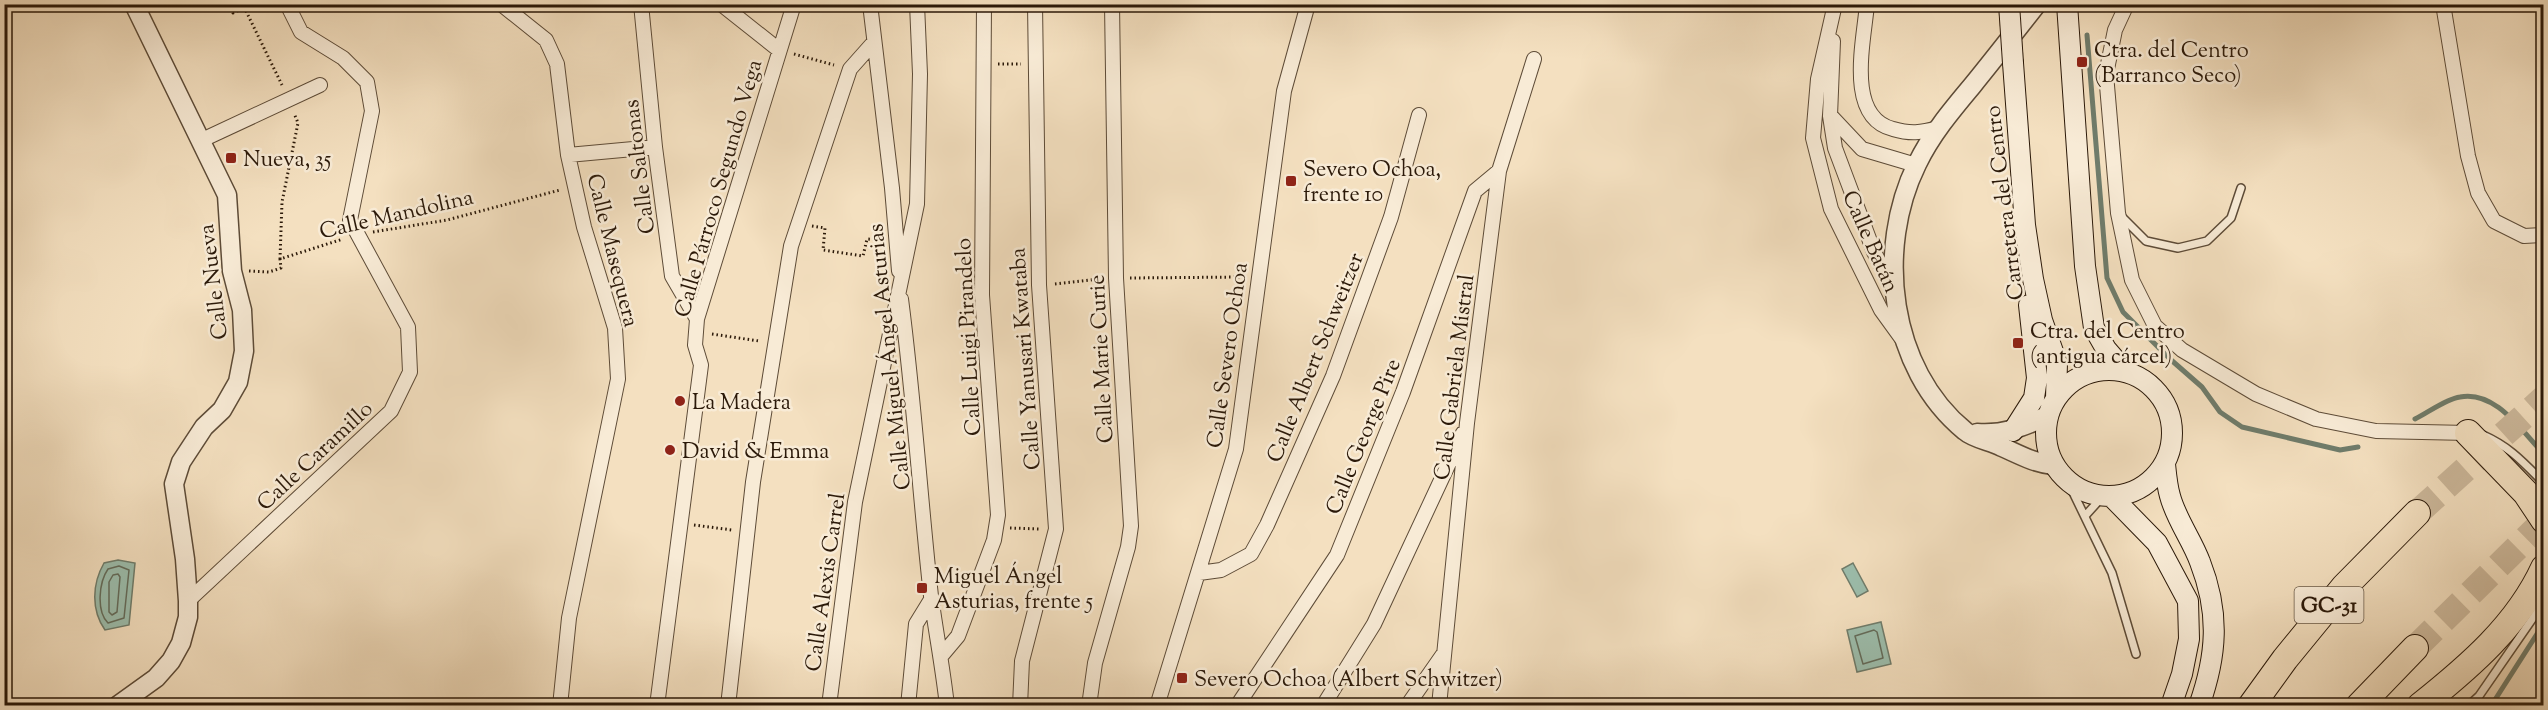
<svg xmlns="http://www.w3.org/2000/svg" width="2548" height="710" font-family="'Sorts Mill Goudy',serif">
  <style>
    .water { fill: #9cbead; stroke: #6f7c6b; stroke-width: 1.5 }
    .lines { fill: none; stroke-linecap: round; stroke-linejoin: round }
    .shore { stroke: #646c5b; stroke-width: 1.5 }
    .stream { stroke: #6f7c6b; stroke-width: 5 }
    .motorway-tunnel { stroke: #ccb89b; stroke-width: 26; stroke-dasharray: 26 13; stroke-linecap: butt }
    .service-casing { stroke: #5d4b37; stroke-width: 10 }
    .minor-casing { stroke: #5d4b37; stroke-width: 16 }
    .tertiary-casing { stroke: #5d4b37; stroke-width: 21 }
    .secondary-casing { stroke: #2b1909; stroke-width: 22 }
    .motorway-casing { stroke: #2b1909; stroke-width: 28 }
    .path { stroke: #2b1909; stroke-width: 3; stroke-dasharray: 1.5 3; stroke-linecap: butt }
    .service { stroke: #f8ebd6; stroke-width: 7 }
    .minor { stroke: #f8ebd6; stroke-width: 14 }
    .tertiary { stroke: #f8ebd6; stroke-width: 18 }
    .secondary { stroke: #f8ebd6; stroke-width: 20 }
    .motorway { stroke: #f4e0c0; stroke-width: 26 }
    .secondary-bridge-casing { stroke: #2b1909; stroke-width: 22; stroke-linecap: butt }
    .secondary-bridge { stroke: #f8ebd6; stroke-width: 20 }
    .poi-dot { fill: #8f2418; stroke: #f8ebd6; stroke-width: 2 }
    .labels { text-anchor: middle; stroke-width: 5; stroke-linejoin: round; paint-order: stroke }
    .shield { fill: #f8ebd6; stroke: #685846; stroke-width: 1.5 }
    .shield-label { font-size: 21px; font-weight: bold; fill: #2b1909 }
    .poi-label { font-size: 22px; fill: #2b1909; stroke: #f8ebd6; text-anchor: start }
    .street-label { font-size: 22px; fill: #2b1909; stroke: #f8ebd6 }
  </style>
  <rect width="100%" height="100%" fill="#f4e0c0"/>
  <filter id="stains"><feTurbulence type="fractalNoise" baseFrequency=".00333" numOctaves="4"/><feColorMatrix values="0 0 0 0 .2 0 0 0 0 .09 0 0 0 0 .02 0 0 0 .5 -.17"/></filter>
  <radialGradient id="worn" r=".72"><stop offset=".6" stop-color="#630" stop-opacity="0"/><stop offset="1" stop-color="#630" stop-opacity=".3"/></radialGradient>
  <path class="water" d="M 118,560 L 135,563 L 129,625 L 105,630 C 91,610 92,584 104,563 Z
    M 1853,563 L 1868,591 L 1857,597 L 1842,569 Z
    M 1881,622 L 1891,664 L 1857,672 L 1847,630 Z"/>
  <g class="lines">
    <path class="shore" d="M 119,566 L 129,570 L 124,618 L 108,623 C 96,611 99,582 108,569 Z
      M 118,574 L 120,577 L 117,612 L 112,615 L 109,612 L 109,582 L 113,575 Z
      M 1874,630 L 1877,632 L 1883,658 L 1863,664 L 1855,636 Z"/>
    <path class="stream" d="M 2087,35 L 2107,278 L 2123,312 L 2170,359 L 2202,387 L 2220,412 L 2242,427 L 2340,450 L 2358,447
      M 2415,419 C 2429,412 2446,399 2460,397 C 2496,390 2522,432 2544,454
      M 2491,706 L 2544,623"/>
    <path class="motorway-tunnel" d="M 2417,513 L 2544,398
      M 2415,648 L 2544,521"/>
    <g class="service-casing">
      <path id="service" d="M 2122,217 L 2146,241 L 2178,248 L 2207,241 L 2231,218 L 2241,188
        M 2483,435 C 2510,447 2523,462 2544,483
        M 2069,484 L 2112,573 L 2136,654
        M 2085,516 L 2103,496
        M 2468,706 L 2479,696 L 2544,602"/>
    </g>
    <g class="minor-casing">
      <path id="minor" d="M 501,4 L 546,40 L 557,64 L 568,155 L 584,227 L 615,328 L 618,379 L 569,618 L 560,706
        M 641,4 L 655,147 L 672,276 L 697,319
        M 721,4 L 779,50
        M 870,4 L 892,188 L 899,271
        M 1835,4 L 1818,79 L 1813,138 L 1831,209 L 1881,310 L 1902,339
        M 1867,4 C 1864,41 1845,117 1893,129 C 1910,134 1921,133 1938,128
        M 2127,4 L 2115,30 L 2106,74 L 2118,213 L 2132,280 L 2155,326 L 2182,350 L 2256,394 L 2316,419 L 2376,431 L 2468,433
        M 2443,4 L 2468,156 L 2478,193 L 2494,221 L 2524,236 L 2544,235
        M 1833,41 L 1830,116 L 1835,148 L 1874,252 L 1893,288
        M 1830,115 L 1862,149 L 1916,165
        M 202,140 L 320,85
        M 568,155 L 655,147
        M 901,299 C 914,398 920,497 931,596 C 936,633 943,669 947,706
        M 1199,573 L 1221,570 L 1251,554 L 1267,525 L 1333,376 L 1391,217 L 1419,115
        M 188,601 L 391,411 L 410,372 L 408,327 L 350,220 L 372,111 L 367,82 L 343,58 L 301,32 L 287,4
        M 942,655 L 958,636 L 994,540 L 998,515 L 982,295 L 984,4
        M 657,706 L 701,365 L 695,345 L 697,319 L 794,4
        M 728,706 L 753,482 L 791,246 L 850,69 L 874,42
        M 829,706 L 855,502 L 917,204 L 920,74 L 917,4
        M 908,706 L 916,624 L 932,598
        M 1020,706 L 1022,661 L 1056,529 L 1039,285 L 1035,4
        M 1089,706 L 1095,663 L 1128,547 L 1131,526 L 1116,278 L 1112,4
        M 1157,706 L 1236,449 L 1284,91 L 1308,4
        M 1237,706 L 1337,555 L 1403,392 L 1475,191 L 1499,171
        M 1323,706 L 1374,624 L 1463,433
        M 1407,706 L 1444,653
        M 1439,706 L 1467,423 L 1499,171 L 1534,59"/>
    </g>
    <g class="tertiary-casing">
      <path id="tertiary" d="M 2037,4 C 2015,32 1994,59 1972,86 C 1951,111 1931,135 1917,164 C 1875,249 1889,369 1965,431 C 1974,439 1991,441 2002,447 C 2020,455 2034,463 2053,465
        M 1977,433 C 2004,435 2023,427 2047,416
        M 117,706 L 156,678 L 171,661 L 181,643 L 188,617 L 188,601 L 185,559 L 174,484 L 181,462 L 204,427 L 222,410 L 238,382 L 244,351 L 242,310 L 232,271 L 227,195 L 134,4"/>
    </g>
    <g class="secondary-casing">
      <path id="secondary" d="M 2067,4 L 2085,266 L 2094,328 L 2106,349 L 2125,371
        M 2013,63 L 2025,225 L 2033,279 L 2042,320 L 2057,363 L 2056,398
        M2046 433a63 63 0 1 1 126 0a63 63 0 1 1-126 0Z
        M 2013,431 L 2034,398 L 2037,378 L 2029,305
        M 2165,464 C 2166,474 2167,486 2170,496 C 2176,519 2192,540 2200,562 C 2220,613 2217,655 2199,706
        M 2112,497 L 2157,543 L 2188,601 L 2189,639 L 2182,674 L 2171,706"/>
    </g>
    <g class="motorway-casing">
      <path id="motorway" d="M 2468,433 L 2526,493 L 2544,520
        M 2251,706 L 2285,659 L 2344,587 L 2417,513
        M 2359,706 L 2415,648
        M 2420,706 C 2469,667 2518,625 2544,568"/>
    </g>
    <path class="path" d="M 230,4 L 233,13 L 251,4
      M 244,7 L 282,85
      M 794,54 L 834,65
      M 998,64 L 1021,64
      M 812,226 L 825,228 L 823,250 L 863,256 L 867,239 L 882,240
      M 373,232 L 447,220 L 560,190
      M 280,259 L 282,202 L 298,123 L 294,113
      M 249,271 L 269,272 L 281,268 L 280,259 L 343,239
      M 1130,278 L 1243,277
      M 1055,284 L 1100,279
      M 712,334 L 759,341
      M 694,525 L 732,530
      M 1010,528 L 1040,529"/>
    <use href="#service" class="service"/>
    <use href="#minor" class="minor"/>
    <use href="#tertiary" class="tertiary"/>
    <use href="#secondary" class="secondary"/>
    <use href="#motorway" class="motorway"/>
    <g class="secondary-bridge-casing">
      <path id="secondary-bridge" d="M 2009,4 L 2013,63"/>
    </g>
    <use href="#secondary-bridge" class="secondary-bridge"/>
  </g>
  <g class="poi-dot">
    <rect x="2076" y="56" width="12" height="12" rx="3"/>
    <rect x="225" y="152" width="12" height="12" rx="3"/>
    <rect x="1285" y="175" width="12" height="12" rx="3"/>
    <rect x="2012" y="337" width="12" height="12" rx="3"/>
    <circle cx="680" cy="401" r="6"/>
    <circle cx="670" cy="450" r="6"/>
    <rect x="916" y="582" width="12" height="12" rx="3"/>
    <rect x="1176" y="672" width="12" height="12" rx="3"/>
  </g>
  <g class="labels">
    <rect class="shield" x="2294.5" y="587" width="69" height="36" rx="4.5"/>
    <g class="shield-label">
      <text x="2329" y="612">GC-31</text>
    </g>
    <g class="poi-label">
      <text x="2094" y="57">Ctra. del Centro<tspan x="2094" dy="25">(Barranco Seco)</tspan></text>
      <text x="243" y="166">Nueva, 35</text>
      <text x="1303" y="176">Severo Ochoa,<tspan x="1303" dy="25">frente 10</tspan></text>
      <text x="2030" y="338">Ctra. del Centro<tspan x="2030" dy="25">(antigua cárcel)</tspan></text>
      <text x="692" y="409">La Madera</text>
      <text x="682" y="458">David &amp; Emma</text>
      <text x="934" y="583">Miguel Ángel<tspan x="934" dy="25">Asturias, frente 5</tspan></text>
      <text x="1194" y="686">Severo Ochoa (Albert Schwitzer)</text>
    </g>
    <g class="street-label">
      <text transform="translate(638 167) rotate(-97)" y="8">Calle Saltonas</text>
      <text transform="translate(717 188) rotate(-74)" y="8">Calle Párroco Segundo Vega</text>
      <text transform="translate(2003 203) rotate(-97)" y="8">Carretera del Centro</text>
      <text transform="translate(396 213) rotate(-13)" y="8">Calle Mandolina</text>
      <text transform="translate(1872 241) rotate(66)" y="8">Calle Batán</text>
      <text transform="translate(614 250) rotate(76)" y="8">Calle Masequera</text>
      <text transform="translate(212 282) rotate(-97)" y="8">Calle Nueva</text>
      <text transform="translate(967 337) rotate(-93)" y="8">Calle Luigi Pirandelo</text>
      <text transform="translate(1226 355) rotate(-82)" y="8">Calle Severo Ochoa</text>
      <text transform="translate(888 357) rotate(-96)" y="8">Calle Miguel Ángel Asturias</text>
      <text transform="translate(1314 357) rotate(-68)" y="8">Calle Albert Schweitzer</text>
      <text transform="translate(1024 359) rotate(-94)" y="8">Calle Yanusari Kwataba</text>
      <text transform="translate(1100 359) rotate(-93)" y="8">Calle Marie Curie</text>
      <text transform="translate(1453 377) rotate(-83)" y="8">Calle Gabriela Mistral</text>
      <text transform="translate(1362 436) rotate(-68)" y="8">Calle George Pire</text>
      <text transform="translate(314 455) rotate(-43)" y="8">Calle Caramillo</text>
      <text transform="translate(824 582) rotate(-82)" y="8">Calle Alexis Carrel</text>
    </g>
  </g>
  <rect width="2548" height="710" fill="none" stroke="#f4e0c0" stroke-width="24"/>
  <rect x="6" y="6" width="2536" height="698" fill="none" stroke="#2b1909" stroke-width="3"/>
  <rect x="12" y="12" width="2524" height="686" fill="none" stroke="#2b1909" stroke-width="1.5"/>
  <rect width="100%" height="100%" filter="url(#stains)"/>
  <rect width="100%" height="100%" fill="url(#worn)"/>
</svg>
